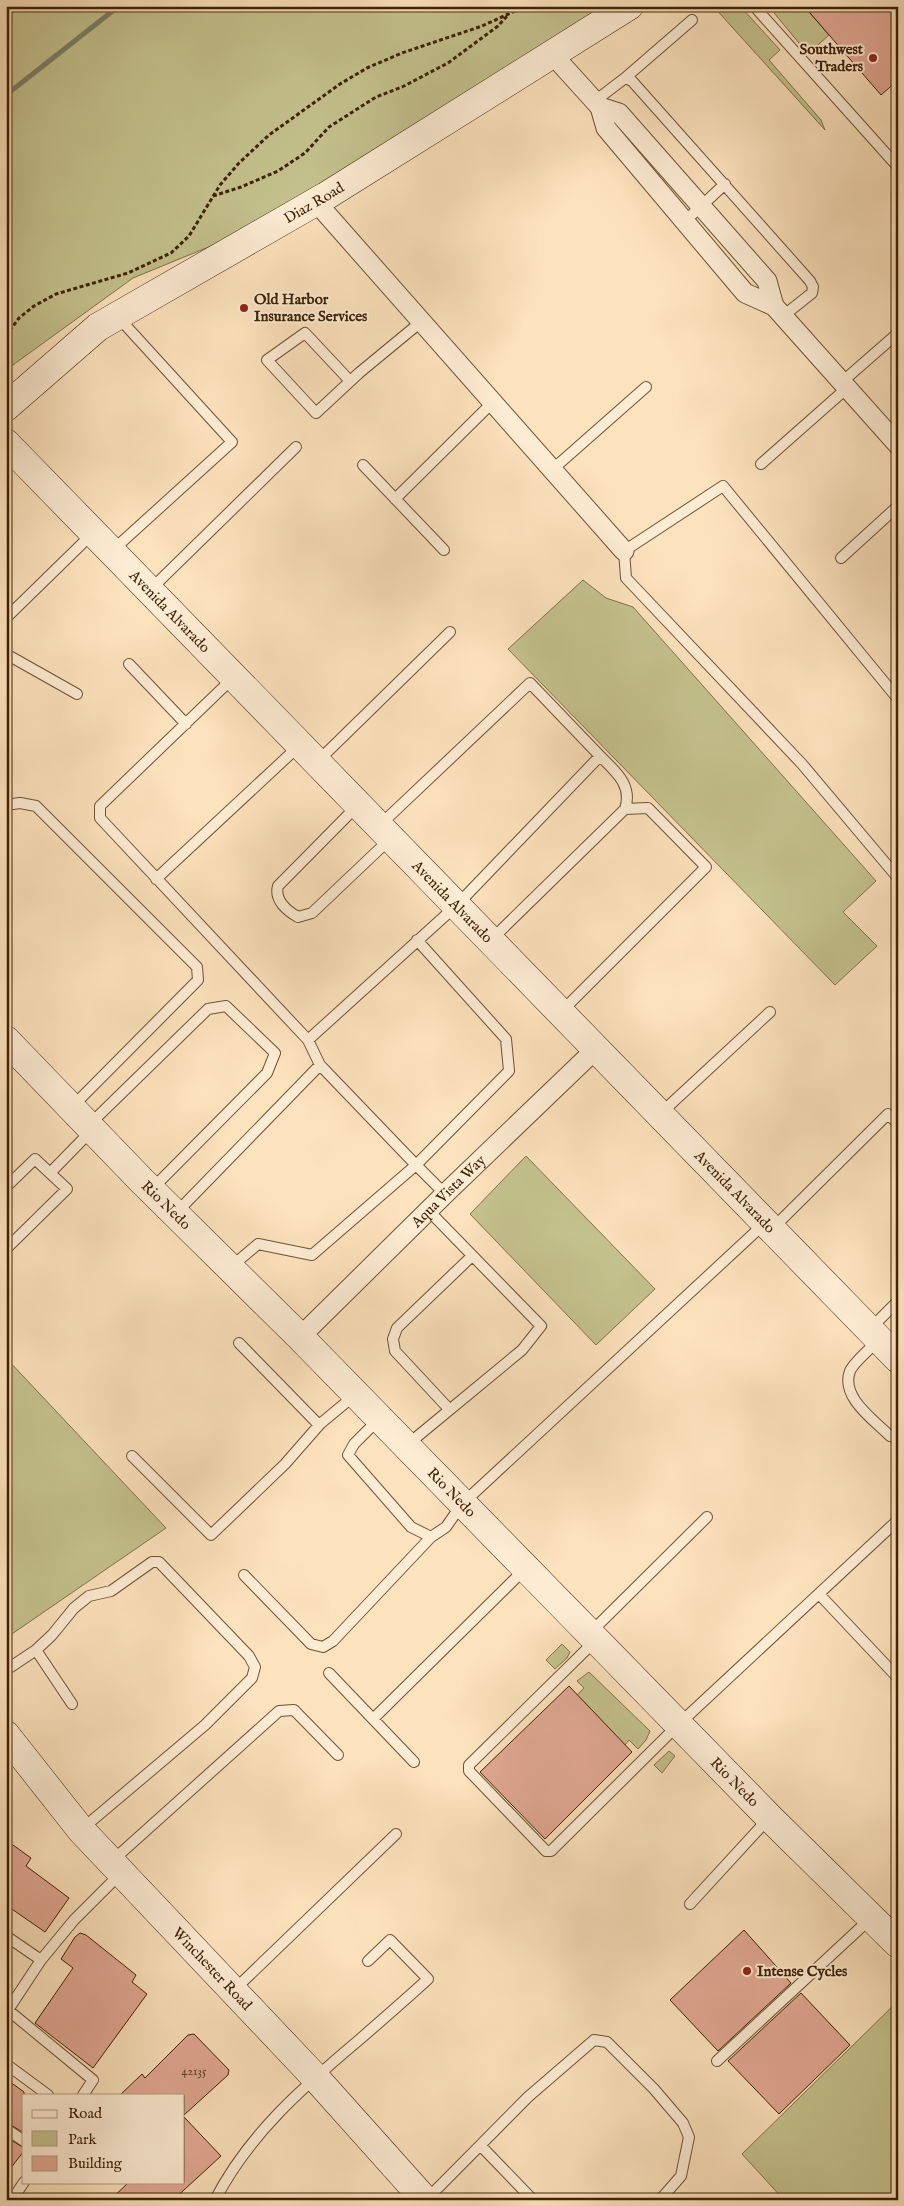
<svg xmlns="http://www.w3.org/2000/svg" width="904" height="2206" font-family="'IM FELL English',serif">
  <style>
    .green { fill: #c4c28e; stroke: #81724a }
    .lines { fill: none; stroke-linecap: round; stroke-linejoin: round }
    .stream { stroke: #798069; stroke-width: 5 }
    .building { fill: #e2a894; stroke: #3e2205 }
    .lane-casing { stroke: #6e5233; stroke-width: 12 }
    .street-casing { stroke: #6e5233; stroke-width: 21 }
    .secondary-casing { stroke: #3e2205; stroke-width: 29 }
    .path { stroke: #3e2205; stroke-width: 3; stroke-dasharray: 4 2.5; stroke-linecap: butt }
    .lane { stroke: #fdecd4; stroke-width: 10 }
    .street { stroke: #fdecd4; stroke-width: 19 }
    .secondary { stroke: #fdecd4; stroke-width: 28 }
    .poi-dot { fill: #8f2418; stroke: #fdecd4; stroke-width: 2 }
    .labels { text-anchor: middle; stroke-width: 4; stroke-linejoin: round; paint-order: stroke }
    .number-label { font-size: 12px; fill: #674429 }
    .poi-label { font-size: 15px; font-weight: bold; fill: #3e2205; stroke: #fdecd4; text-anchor: start }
    .street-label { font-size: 15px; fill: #3e2205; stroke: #fdecd4 }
  </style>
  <rect width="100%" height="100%" fill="#fce2bd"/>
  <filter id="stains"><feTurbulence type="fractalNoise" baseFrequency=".004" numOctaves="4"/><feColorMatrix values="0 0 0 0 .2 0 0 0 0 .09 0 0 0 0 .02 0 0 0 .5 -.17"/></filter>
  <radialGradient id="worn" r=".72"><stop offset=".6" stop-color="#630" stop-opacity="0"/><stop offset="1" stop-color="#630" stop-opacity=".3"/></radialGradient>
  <path class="green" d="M 6,6 L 607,6 L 255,228 L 133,278 L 6,370 Z
    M 713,6 L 740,6 L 780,50 L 769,60 L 821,120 L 825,130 Z
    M 774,6 L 813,6 L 808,11 L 829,35 L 808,54 L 770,8 Z
    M 583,580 L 606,598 L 633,607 L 876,881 L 843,912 L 877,946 L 835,985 L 508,649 Z
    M 526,1156 L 655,1289 L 596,1345 L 470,1214 Z
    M 6,1358 L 166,1528 L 6,1638 Z
    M 562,1644 L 570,1652 L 567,1658 L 555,1669 L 546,1660 Z
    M 589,1672 L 650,1731 L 646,1740 L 638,1749 L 629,1740 L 625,1745 L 577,1695 L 584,1688 L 577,1681 Z
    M 669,1751 L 675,1756 L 662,1773 L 654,1765 Z
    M 898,2001 L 898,2200 L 784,2200 L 742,2154 Z"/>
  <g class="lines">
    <path class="stream" d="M 6,95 L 119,6"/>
  </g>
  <path class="building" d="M 804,6 L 898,6 L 898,80 L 881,95 Z
    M 569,1686 L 632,1752 L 545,1839 L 480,1772 Z
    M 6,1840 L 31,1858 L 26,1866 L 69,1898 L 45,1932 L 6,1905 Z
    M 744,1930 L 791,1983 L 718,2051 L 670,2000 Z
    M 80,1933 L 86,1935 L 136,1975 L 132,1982 L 147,1994 L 93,2068 L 35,2023 L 73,1968 L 61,1959 L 75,1937 Z
    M 801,1993 L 850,2045 L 779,2114 L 728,2061 Z
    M 194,2034 L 229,2070 L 228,2075 L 184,2115 L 184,2095 L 120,2095 L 142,2074 L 145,2078 L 188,2035 Z
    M 6,2079 L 24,2092 L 24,2133 L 6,2122 Z
    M 184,2117 L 221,2156 L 173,2200 L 110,2200 L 129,2182 L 184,2182 Z
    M 6,2137 L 24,2148 L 24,2151 L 6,2174 Z"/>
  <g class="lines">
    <g class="lane-casing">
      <path id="lane" d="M 754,6 L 898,167
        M 625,78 L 692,20
        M 595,101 L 625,78 L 632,81 L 810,281 L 813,287 L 812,293 L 783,316
        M 685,221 L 725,184
        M 350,381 L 305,333 L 267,360 L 316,413 L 359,373 L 422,321
        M 842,382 L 898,333
        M 761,464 L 847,388
        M 363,465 L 444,550
        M 553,469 L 646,387
        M 395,499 L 493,402
        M 113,550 L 232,442 L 118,317
        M 841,558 L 898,506
        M 150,590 L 296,447
        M 6,618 L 92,534
        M 6,654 L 77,694
        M 129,664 L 186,724
        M 233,678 L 100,806 L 100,818 L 308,1040
        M 898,699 L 723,486 L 624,551 L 626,578 L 802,764 L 898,878
        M 317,762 L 450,632
        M 6,805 L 20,803 L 36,806 L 197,967 L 198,980 L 72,1107
        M 358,805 L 278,886 C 274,900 287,911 298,917 L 312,913 L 391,838
        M 156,879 L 300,745
        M 492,939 L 625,809 C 633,785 615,771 600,756
        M 417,940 L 506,1039 L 509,1071 L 416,1165 L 445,1194
        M 562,1011 L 706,867 L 648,808 L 625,809
        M 320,1065 L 308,1040 L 457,905 L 600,756 L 530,683 L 380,825
        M 660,1114 L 770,1012
        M 89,1125 L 208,1009 L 226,1006 L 275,1053 L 267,1073 L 152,1189
        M 50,1173 L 92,1130
        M 6,1187 L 35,1159 L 67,1189 L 6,1249
        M 176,1213 L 320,1065 L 416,1165 L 312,1255 L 258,1244 L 232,1266
        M 772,1229 L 888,1114 L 898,1124
        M 870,1329 L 898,1301
        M 879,1340 C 871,1348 854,1362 850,1371 C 840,1397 874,1420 890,1436 L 898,1437
        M 239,1343 L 319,1425
        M 449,1409 L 395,1351 L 393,1339 L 397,1328 L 472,1256
        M 379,1419 L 354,1444 L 348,1455 L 411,1527 L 431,1537 L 446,1527 L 462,1504 L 764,1224
        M 407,1445 L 522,1350 L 541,1326 L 428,1210
        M 132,1456 L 211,1535 L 285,1464 L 320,1424 L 355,1395
        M 244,1575 L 311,1644 L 323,1647 L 333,1641 L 431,1537
        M 819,1594 L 898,1678
        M 590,1633 L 707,1517
        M 595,1641 L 469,1765 L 469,1771 L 546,1851 L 551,1851 L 679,1724 L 898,1520
        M 36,1650 L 52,1635 L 74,1608 L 89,1596 L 111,1591 L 152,1562 L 159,1562 L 249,1656 L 255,1667 L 252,1678 L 205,1725 L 82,1829
        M 6,1670 L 36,1650 L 72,1704
        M 329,1673 L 414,1762
        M 373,1719 L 525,1569
        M 112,1861 L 279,1711 L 294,1710 L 338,1755
        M 690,1904 L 769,1818
        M 6,1936 L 41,1960 L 74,1920 L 121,1873
        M 41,1960 L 8,2010 L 93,2080 L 83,2095
        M 233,1991 L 396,1834
        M 717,2061 L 871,1918
        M 6,2064 L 48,2095
        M 6,2129 L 24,2141
        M 481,2146 L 533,2200
        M 427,2199 L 528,2097 L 594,2040 L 607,2042 L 654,2089 L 683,2123 L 689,2137 L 681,2176 L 660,2200
        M 12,2200 L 24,2182
        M 215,2200 C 249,2134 303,2087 359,2040 C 382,2020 405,2000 428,1979 L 390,1940 L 368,1961"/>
    </g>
    <g class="street-casing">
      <g id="street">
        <path d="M 552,54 L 600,107 L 606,128 L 745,293 L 774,306 L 898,445"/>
        <path d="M 600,107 L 619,113 L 767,281 L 774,306"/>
        <path d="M 316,202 L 624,551"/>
        <path id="s1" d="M 300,1337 L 449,1190 L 597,1048"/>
      </g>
    </g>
    <g class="secondary-casing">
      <g id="secondary">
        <path id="s2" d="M 6,407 L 98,327 L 326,196 L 629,6"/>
        <path id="s3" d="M 6,443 L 898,1359"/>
        <path id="s4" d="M 6,1040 L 141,1180 L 300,1337 L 770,1818 L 898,1944"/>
        <path id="s5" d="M 6,1735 L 81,1830 L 314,2076 L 425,2200"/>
      </g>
    </g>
    <path class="path" d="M 213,196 L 241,187 L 278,171 L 305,153 L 329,127 L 376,97 L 402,87 L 448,63 L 498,26 L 507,16
      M 6,336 L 19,318 L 34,306 L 56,294 L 128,273 L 171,253 L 189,236 L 220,185 L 239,163 L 269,135 L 340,84 L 367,68 L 402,53 L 482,26 L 526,6"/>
    <use href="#lane" class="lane"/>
    <use href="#street" class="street"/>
    <use href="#secondary" class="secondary"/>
  </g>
  <g class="poi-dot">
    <circle cx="873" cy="58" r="5"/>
    <circle cx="244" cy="308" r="5"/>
    <circle cx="747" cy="1971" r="5"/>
  </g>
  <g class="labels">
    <g class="number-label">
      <text x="194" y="2075">42135</text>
    </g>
    <g class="poi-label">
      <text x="863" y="54" text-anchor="end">Southwest<tspan x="863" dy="17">Traders</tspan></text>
      <text x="254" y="304">Old Harbor<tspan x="254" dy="17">Insurance Services</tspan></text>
      <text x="757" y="1976">Intense Cycles</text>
    </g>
    <g class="street-label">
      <text dy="5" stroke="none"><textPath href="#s2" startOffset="371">Diaz Road</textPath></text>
      <text dy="5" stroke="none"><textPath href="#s3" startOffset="235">Avenida Alvarado</textPath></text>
      <text dy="5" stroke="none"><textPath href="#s3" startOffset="640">Avenida Alvarado</textPath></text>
      <text dy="5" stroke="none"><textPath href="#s1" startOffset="208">Aqua Vista Way</textPath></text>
      <text dy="5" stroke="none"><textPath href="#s3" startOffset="1045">Avenida Alvarado</textPath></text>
      <text dy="5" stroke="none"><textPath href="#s4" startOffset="230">Rio Nedo</textPath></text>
      <text dy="5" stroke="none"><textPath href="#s4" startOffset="635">Rio Nedo</textPath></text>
      <text dy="5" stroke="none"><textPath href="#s4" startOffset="1040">Rio Nedo</textPath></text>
      <text dy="5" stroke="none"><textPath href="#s5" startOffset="312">Winchester Road</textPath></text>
    </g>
  </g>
  <rect width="904" height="2206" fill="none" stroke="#fce2bd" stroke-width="25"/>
  <rect x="8" y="8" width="889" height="2191" fill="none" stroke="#3e2205" stroke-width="2.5"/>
  <rect x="12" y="12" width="879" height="2181" fill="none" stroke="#3e2205"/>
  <rect x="22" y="2094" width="162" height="90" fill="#fdecd4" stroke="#b19b81"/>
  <rect x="32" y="2110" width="25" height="8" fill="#fdecd4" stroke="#b19b81"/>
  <text x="68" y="2118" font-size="15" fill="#3e2205">Road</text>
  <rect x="32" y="2131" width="25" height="15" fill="#c4c28e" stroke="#b19b81"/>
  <text x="68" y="2144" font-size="15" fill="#3e2205">Park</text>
  <rect x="32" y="2156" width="25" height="15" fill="#e2a894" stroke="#b19b81"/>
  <text x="68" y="2168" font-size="15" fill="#3e2205">Building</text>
  <rect width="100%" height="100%" filter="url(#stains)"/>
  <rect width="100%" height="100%" fill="url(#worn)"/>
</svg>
